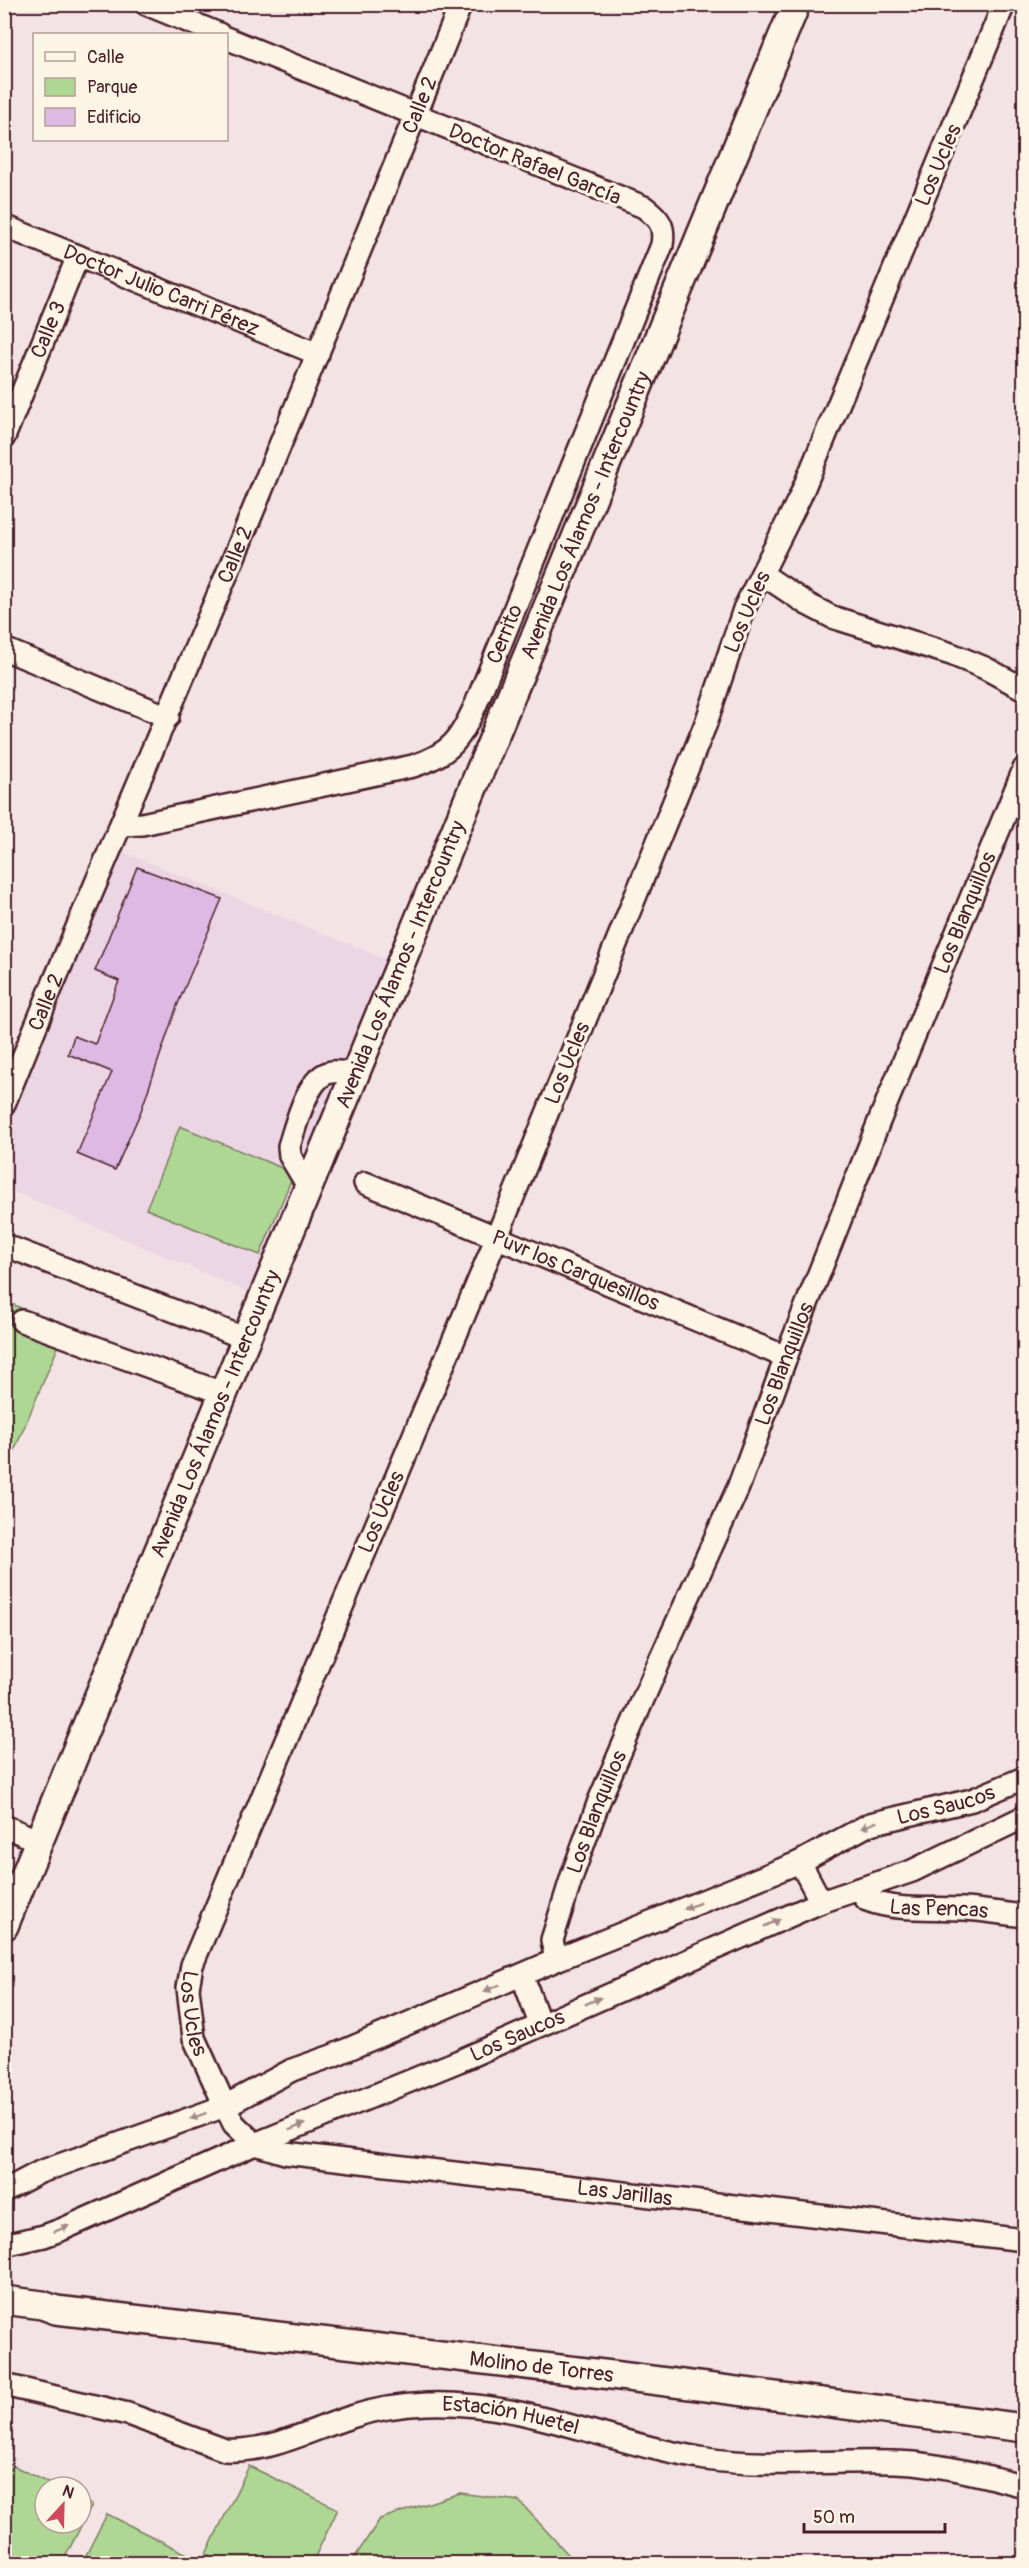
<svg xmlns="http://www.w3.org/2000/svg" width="1029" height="2568" font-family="Pangolin,sans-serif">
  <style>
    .built { fill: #edd6e4 }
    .green { fill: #aed794; stroke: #7c7b60; stroke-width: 1.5 }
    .building { fill: #deb9e3; stroke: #4a1f2b; stroke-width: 1.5 }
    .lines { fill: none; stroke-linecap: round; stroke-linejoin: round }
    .minor-casing { stroke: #4a1f2b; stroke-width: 26 }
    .major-casing { stroke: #4a1f2b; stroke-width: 32 }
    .minor { stroke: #fcf5e5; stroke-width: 21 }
    .major { stroke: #fcf5e5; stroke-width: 27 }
    .oneway { fill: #a38a88 }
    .labels { text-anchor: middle; stroke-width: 6; stroke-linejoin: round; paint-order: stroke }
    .street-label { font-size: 21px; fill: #4a1f2b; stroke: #fcf5e5 }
  </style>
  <rect width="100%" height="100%" fill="#f3e3e4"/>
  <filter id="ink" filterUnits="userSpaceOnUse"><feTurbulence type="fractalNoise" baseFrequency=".0167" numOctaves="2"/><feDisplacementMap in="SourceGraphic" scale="12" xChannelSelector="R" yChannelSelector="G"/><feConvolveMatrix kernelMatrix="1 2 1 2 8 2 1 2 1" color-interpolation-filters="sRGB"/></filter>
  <g filter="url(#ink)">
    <path class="built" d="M 116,849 L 400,965 L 255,1295 L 5,1188 L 5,1120 Z"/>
    <path class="green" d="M 180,1126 L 294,1173 L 260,1255 L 146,1209 Z
      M 5,1301 L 66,1328 L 5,1473 Z
      M 4,2461 L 56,2487 L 45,2487 L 45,2523 L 81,2523 L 81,2500 L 92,2505 L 62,2563 L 5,2563 Z
      M 249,2466 L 338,2509 L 312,2563 L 227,2563 L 206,2554 Z
      M 460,2493 L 519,2501 L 576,2563 L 351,2563 L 380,2519 Z
      M 107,2514 L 205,2563 L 82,2563 Z"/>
    <path class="building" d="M 137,867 L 222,899 L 177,1006 L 141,1111 L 115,1170 L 77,1154 L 112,1072 L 68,1054 L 74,1036 L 95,1044 L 119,981 L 95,971 Z"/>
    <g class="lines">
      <g class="minor-casing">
        <g id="minor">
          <path d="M 146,4 L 219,34"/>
          <path id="s1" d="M 1004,4 L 800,497 L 744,609 L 706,723 L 496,1239 L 192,1965 L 188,1988 L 194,2038 L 225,2106 L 234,2124 L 255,2144 L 285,2153 L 1024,2240"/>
          <path id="s2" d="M 4,226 L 318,354"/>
          <path id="s3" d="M 4,437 L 78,256"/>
          <path d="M 762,574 L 807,604 L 832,617 L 951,654 L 985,668 L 1024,689"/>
          <path d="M 4,649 L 168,717"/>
          <path id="s4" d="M 122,825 L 142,824 L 413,766 C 451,754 460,740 476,704 L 662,245 C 665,226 660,219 644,207 L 226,38"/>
          <path id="s5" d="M 4,1104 L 51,989 L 232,562 L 461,4"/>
          <path id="s6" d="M 365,1183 L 786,1357"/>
          <path d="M 308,1186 L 290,1156 L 289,1146 C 296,1125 307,1076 331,1072 C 338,1071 348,1073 355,1074"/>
          <path d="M 4,1245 L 247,1339"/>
          <path d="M 22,1321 L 225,1394"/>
          <path d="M 4,1826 L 41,1842"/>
          <path d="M 800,1862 L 821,1902"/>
          <path id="s7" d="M 858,1889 L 867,1900 C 899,1912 931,1907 964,1909 C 984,1910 1005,1914 1024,1916"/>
          <path id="s8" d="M 556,1960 L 552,1940 L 573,1873 L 599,1801 L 660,1660 L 738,1488 L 786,1357 L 880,1119 L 1024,769"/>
          <path d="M 522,1975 L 540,2024"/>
          <path id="s9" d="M 4,2191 L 40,2172 L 225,2106 L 292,2070 L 332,2056 L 556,1960 L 800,1862 L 870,1824 L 972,1800 L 1024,1778"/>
          <path id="s10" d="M 4,2245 L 44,2236 L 63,2229 L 255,2144 L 459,2061 L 821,1902 L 912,1871 L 1024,1817"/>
          <path id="s11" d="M 4,2385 L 128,2414 L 225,2450 C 269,2453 310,2430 351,2417 C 375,2409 401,2405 427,2404 C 523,2400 612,2445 706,2459 C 775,2469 844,2458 914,2463 C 951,2467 988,2476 1024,2486"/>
        </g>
      </g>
      <g class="major-casing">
        <g id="major">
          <path id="s12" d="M 4,1926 L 796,4"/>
          <path id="s13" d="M 4,2300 L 42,2305 L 56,2310 L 612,2375 L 1024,2428"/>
        </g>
      </g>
      <use href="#minor" class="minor"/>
      <use href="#major" class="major"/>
    </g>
    <defs><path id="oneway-solid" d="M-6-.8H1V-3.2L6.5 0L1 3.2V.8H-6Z" transform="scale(1.5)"/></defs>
    <g class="oneway">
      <use href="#oneway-solid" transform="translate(869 1825) rotate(158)"/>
      <use href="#oneway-solid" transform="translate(692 1906) rotate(158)"/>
      <use href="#oneway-solid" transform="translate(772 1923) rotate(-24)"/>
      <use href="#oneway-solid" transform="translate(492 1988) rotate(157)"/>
      <use href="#oneway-solid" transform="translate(593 2001) rotate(-24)"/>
      <use href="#oneway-solid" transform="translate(198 2116) rotate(160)"/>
      <use href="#oneway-solid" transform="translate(297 2127) rotate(-22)"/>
      <use href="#oneway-solid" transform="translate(61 2229) rotate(-22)"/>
    </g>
  </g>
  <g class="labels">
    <g class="street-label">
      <text dy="7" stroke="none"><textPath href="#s5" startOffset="1082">Calle 2</textPath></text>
      <text transform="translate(535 164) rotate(22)" y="7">Doctor Rafael García</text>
      <text transform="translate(938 165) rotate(-67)" y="7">Los Ucles</text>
      <text dy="7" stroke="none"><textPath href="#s2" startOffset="170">Doctor Julio Carri Pérez</textPath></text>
      <text dy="7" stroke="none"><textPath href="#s3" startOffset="116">Calle 3</textPath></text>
      <text dy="7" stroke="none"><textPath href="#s12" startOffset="1526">Avenida Los Álamos - Intercountry</textPath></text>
      <text dy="7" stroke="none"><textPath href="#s5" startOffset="596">Calle 2</textPath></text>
      <text transform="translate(747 612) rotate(-67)" y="7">Los Ucles</text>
      <text dy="7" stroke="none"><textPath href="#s4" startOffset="465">Cerrito</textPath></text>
      <text dy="7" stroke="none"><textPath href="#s8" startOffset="1128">Los Blanquillos</textPath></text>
      <text dy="7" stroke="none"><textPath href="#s12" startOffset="1040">Avenida Los Álamos - Intercountry</textPath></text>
      <text dy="7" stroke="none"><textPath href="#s5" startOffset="110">Calle 2</textPath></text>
      <text transform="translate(567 1063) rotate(-68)" y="7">Los Ucles</text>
      <text dy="7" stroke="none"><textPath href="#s6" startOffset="228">Puvr los Carquesillos</textPath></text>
      <text dy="7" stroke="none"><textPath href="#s8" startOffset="642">Los Blanquillos</textPath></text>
      <text dy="7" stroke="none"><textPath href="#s12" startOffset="554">Avenida Los Álamos - Intercountry</textPath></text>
      <text transform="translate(381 1512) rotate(-67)" y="7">Los Ucles</text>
      <text dy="7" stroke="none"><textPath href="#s9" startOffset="1020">Los Saucos</textPath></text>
      <text dy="7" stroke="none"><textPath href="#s8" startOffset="156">Los Blanquillos</textPath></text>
      <text dy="7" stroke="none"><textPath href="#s7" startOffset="87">Las Pencas</textPath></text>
      <text dy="7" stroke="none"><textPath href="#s1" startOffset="2172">Los Ucles</textPath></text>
      <text dy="7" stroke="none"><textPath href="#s10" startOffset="555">Los Saucos</textPath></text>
      <text dy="7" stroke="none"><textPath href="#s1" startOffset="2694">Las Jarillas</textPath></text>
      <text dy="7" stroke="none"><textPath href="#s13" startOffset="542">Molino de Torres</textPath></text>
      <text dy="7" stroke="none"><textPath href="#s11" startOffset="524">Estación Huetel</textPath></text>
    </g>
  </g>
  <rect width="1029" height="2568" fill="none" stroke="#fcf5e5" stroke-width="24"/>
  <rect x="12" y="12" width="1005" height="2544" fill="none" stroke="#4a1f2b" stroke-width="2" filter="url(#ink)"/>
  <rect x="33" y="33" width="195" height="108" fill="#fcf5e5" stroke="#b59f9b" stroke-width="1.5"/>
  <rect x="45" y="52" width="30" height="9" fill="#fcf5e5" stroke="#b59f9b" stroke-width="1.5"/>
  <text x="87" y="63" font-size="18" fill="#4a1f2b">Calle</text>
  <rect x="45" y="78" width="30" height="18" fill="#aed794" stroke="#b59f9b" stroke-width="1.5"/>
  <text x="87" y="93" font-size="18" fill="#4a1f2b">Parque</text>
  <rect x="45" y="108" width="30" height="18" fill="#deb9e3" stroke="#b59f9b" stroke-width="1.5"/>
  <text x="87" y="123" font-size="18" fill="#4a1f2b">Edificio</text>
  <g transform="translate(63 2505) rotate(22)"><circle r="28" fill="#fcf5e5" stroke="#b59f9b" stroke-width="1.5"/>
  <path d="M0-4.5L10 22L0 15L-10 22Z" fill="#d1495b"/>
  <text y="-9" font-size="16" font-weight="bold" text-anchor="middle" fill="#4a1f2b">N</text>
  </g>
  <path d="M804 2523v9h141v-9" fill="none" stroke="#4a1f2b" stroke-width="3"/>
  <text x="813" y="2523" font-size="18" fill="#4a1f2b" stroke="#fcf5e5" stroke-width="4.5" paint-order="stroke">50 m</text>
</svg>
